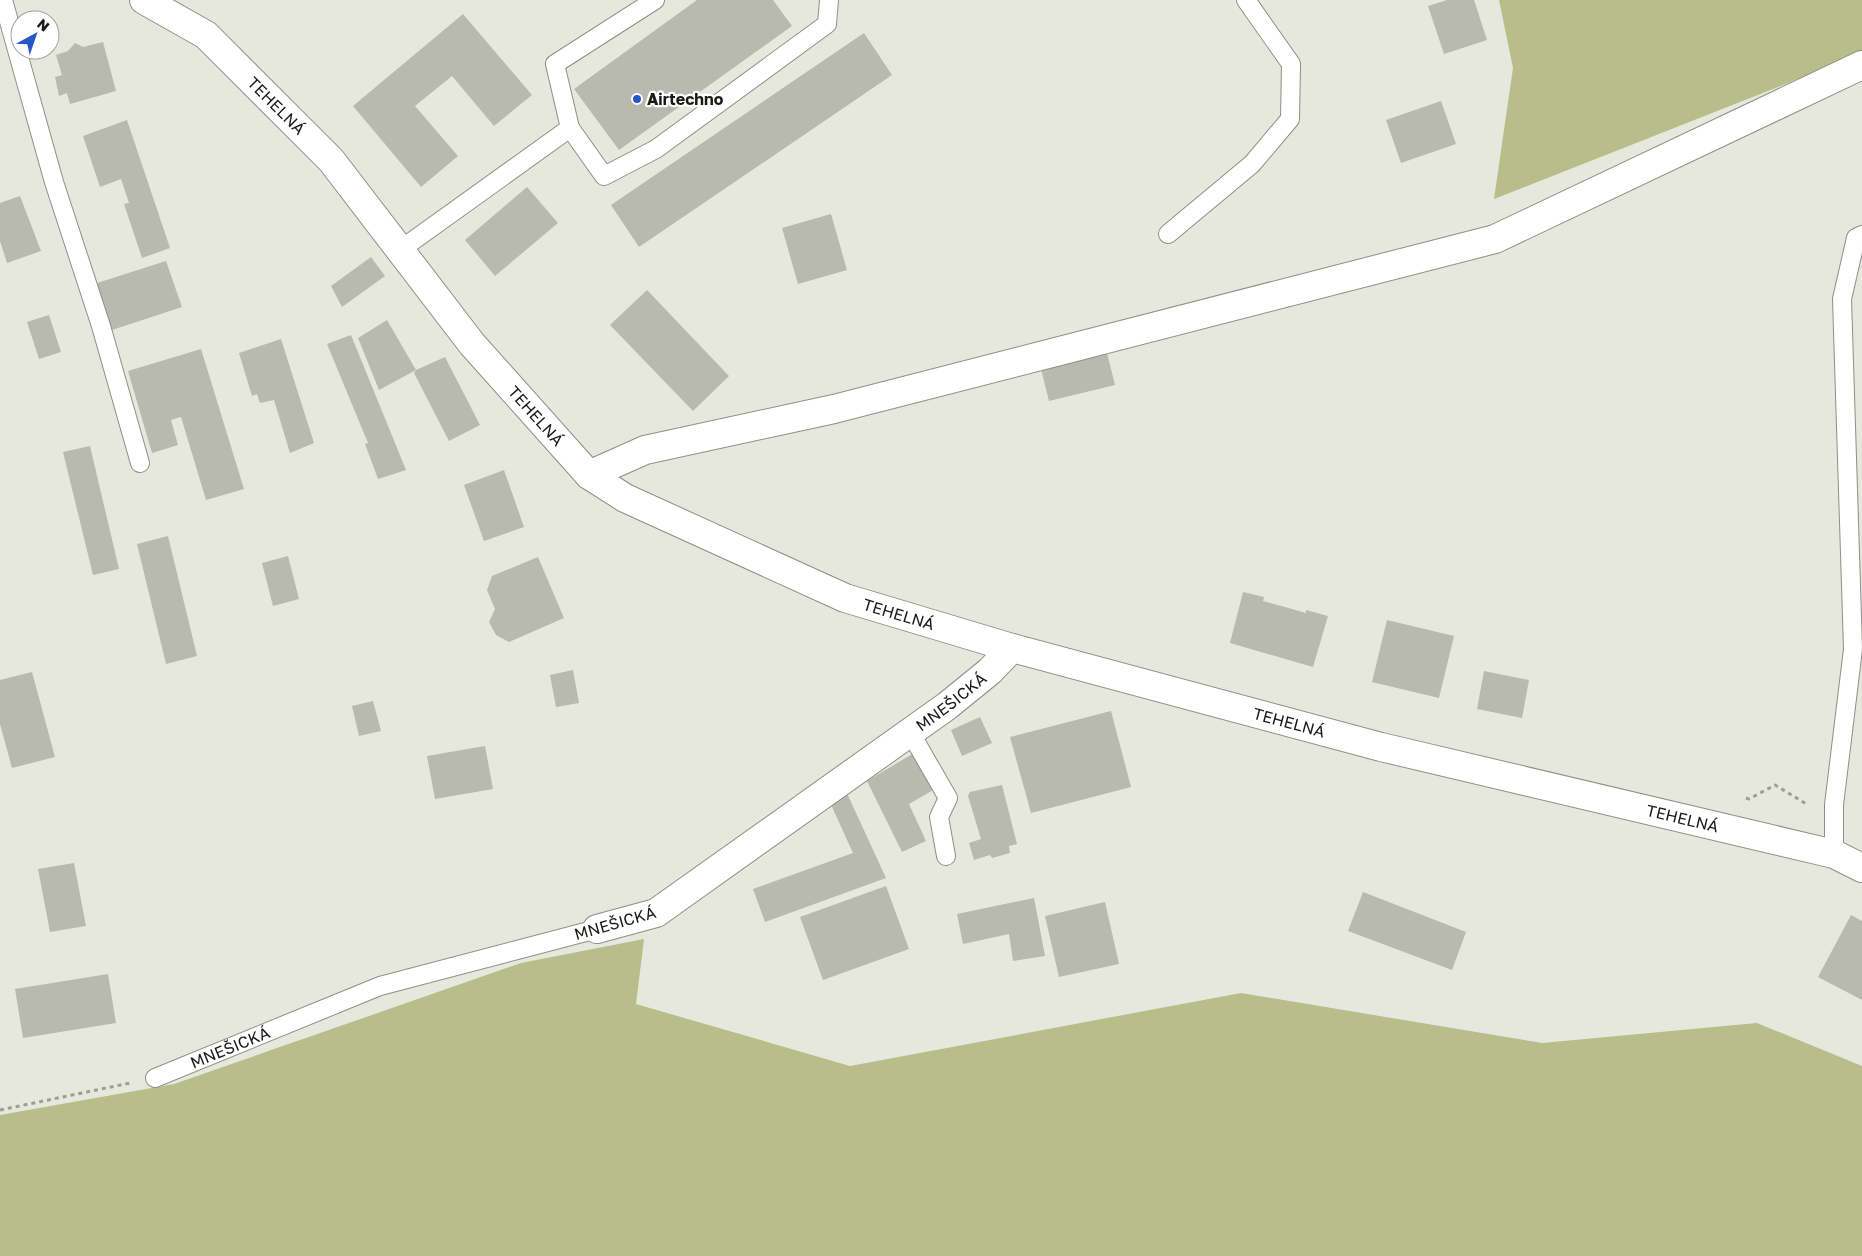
<svg xmlns="http://www.w3.org/2000/svg" width="1862" height="1256" font-family="'Golos Text',sans-serif">
  <style>
    .green { fill: #b8be8a }
    .building { fill: #b8b9af }
    .lines { fill: none; stroke-linecap: round; stroke-linejoin: round }
    .service-casing { stroke: #8e8f85; stroke-width: 20 }
    .minor-casing { stroke: #8e8f85; stroke-width: 30 }
    .path { stroke: #9c9e96; stroke-width: 3; stroke-dasharray: 4 4; stroke-linecap: butt }
    .service { stroke: #fff; stroke-width: 18 }
    .minor { stroke: #fff; stroke-width: 28 }
    .poi-dot { fill: #2757c5; stroke: #fff; stroke-width: 2 }
    .labels { text-anchor: middle; stroke-width: 4.5; stroke-linejoin: round; paint-order: stroke }
    .poi-label { font-size: 16px; font-weight: bold; fill: #191a16; stroke: #fff; text-anchor: start }
    .street-label { font-size: 16px; fill: #191a16; stroke: #fff }
  </style>
  <rect width="100%" height="100%" fill="#e6e8dd"/>
  <path class="green" d="M 1499,0 L 1862,0 L 1862,54 L 1494,199 L 1513,68 Z
    M 644,939 L 636,1004 L 850,1066 L 1241,993 L 1542,1043 L 1757,1023 L 1862,1066 L 1862,1256 L 0,1256 L 0,1115 L 174,1084 L 521,963 Z"/>
  <path class="building" d="M 697,0 L 773,0 L 792,26 L 619,150 L 574,89 Z
    M 1447,0 L 1474,0 L 1487,40 L 1444,54 L 1428,6 Z
    M 463,14 L 532,95 L 494,126 L 452,76 L 415,106 L 458,156 L 421,187 L 353,106 Z
    M 864,33 L 892,75 L 639,247 L 611,205 Z
    M 103,42 L 116,91 L 70,104 L 67,93 L 59,96 L 55,77 L 62,75 L 56,55 L 68,51 L 75,43 L 83,47 Z
    M 1441,101 L 1456,144 L 1401,163 L 1386,120 Z
    M 127,120 L 170,248 L 142,258 L 124,204 L 129,203 L 121,179 L 100,187 L 83,136 Z
    M 527,187 L 558,223 L 495,276 L 465,240 Z
    M 20,196 L 41,251 L 7,263 L 0,241 L 0,203 Z
    M 831,214 L 847,270 L 798,284 L 782,228 Z
    M 371,257 L 385,276 L 342,307 L 331,286 Z
    M 166,261 L 182,307 L 112,330 L 97,283 Z
    M 647,290 L 729,376 L 693,411 L 610,325 Z
    M 49,315 L 61,352 L 39,359 L 27,322 Z
    M 387,320 L 416,370 L 445,357 L 480,425 L 449,441 L 414,373 L 416,370 L 379,390 L 358,338 Z
    M 351,335 L 406,470 L 378,479 L 365,444 L 368,443 L 327,344 Z
    M 281,339 L 314,443 L 290,453 L 274,400 L 260,403 L 257,394 L 252,396 L 239,353 Z
    M 201,349 L 244,489 L 206,500 L 181,417 L 171,420 L 178,445 L 152,453 L 128,371 Z
    M 1107,353 L 1115,385 L 1049,401 L 1041,369 Z
    M 90,446 L 119,569 L 93,575 L 63,452 Z
    M 504,470 L 524,527 L 484,541 L 464,485 Z
    M 168,536 L 197,656 L 166,664 L 137,544 Z
    M 288,556 L 299,599 L 273,606 L 262,563 Z
    M 538,557 L 564,618 L 509,642 L 496,635 L 489,622 L 495,609 L 487,590 L 492,576 Z
    M 1243,592 L 1264,597 L 1263,601 L 1285,607 L 1306,613 L 1306,610 L 1328,616 L 1313,667 L 1230,643 Z
    M 1387,620 L 1454,636 L 1439,698 L 1372,682 Z
    M 573,670 L 579,703 L 556,707 L 550,675 Z
    M 1484,671 L 1529,680 L 1522,718 L 1477,709 Z
    M 32,672 L 55,757 L 12,768 L 0,724 L 0,680 Z
    M 373,701 L 381,731 L 359,736 L 352,706 Z
    M 1111,711 L 1131,787 L 1031,813 L 1010,737 Z
    M 980,717 L 992,743 L 962,756 L 951,730 Z
    M 485,746 L 493,789 L 435,799 L 427,756 Z
    M 914,753 L 935,789 L 909,804 L 926,841 L 902,852 L 867,781 Z
    M 1002,785 L 1017,844 L 1009,846 L 1010,853 L 992,858 L 990,855 L 974,860 L 969,843 L 981,839 L 968,796 L 970,792 Z
    M 845,789 L 886,878 L 765,922 L 753,889 L 853,853 L 828,798 Z
    M 74,863 L 86,926 L 50,932 L 38,869 Z
    M 886,886 L 909,949 L 823,980 L 800,917 Z
    M 1363,892 L 1466,932 L 1452,970 L 1348,931 Z
    M 1034,898 L 1045,956 L 1013,961 L 1009,934 L 963,944 L 957,914 Z
    M 1105,902 L 1119,964 L 1059,977 L 1045,916 Z
    M 1851,915 L 1862,921 L 1862,1000 L 1818,977 Z
    M 108,974 L 116,1023 L 23,1038 L 15,989 Z"/>
  <g class="lines">
    <g class="service-casing">
      <g id="service">
        <path d="M 3,0 L 54,182 L 101,326 L 140,463"/>
        <path d="M 570,128 L 604,176 L 656,149 L 827,24 L 829,0"/>
        <path d="M 1168,234 L 1252,164 L 1290,119 L 1291,64 L 1246,0"/>
        <path d="M 400,250 L 570,128 L 555,64 L 655,0"/>
        <path d="M 910,732 L 948,798 L 939,817 L 946,856"/>
        <path d="M 1834,854 L 1834,805 L 1853,649 L 1842,299 L 1856,238 L 1862,235"/>
        <path id="s1" d="M 155,1078 L 380,986 L 597,929"/>
      </g>
    </g>
    <g class="minor-casing">
      <g id="minor">
        <path id="s2" d="M 144,0 L 206,35 L 331,160 L 472,344 L 589,475 L 625,498 L 845,598 L 1012,648 L 1381,747 L 1834,854 L 1862,868"/>
        <path d="M 589,475 L 645,450 L 834,409 L 1495,239 L 1862,65"/>
        <path id="s3" d="M 597,929 L 656,913 L 947,706 L 990,671 L 1012,648"/>
      </g>
    </g>
    <path class="path" d="M 1746,798 L 1749,799 L 1775,785 L 1808,805
      M 0,1110 L 130,1083"/>
    <use href="#service" class="service"/>
    <use href="#minor" class="minor"/>
  </g>
  <circle class="poi-dot" cx="637" cy="99" r="5"/>
  <g class="labels">
    <g class="poi-label">
      <text x="647" y="105">Airtechno</text>
    </g>
    <g class="street-label">
      <text dy="6" stroke="none"><textPath href="#s2" startOffset="171">TEHELNÁ</textPath></text>
      <text dy="6" stroke="none"><textPath href="#s2" startOffset="576">TEHELNÁ</textPath></text>
      <text dy="6" stroke="none"><textPath href="#s2" startOffset="996">TEHELNÁ</textPath></text>
      <text dy="6" stroke="none"><textPath href="#s3" startOffset="424">MNEŠICKÁ</textPath></text>
      <text dy="6" stroke="none"><textPath href="#s2" startOffset="1401">TEHELNÁ</textPath></text>
      <text dy="6" stroke="none"><textPath href="#s2" startOffset="1806">TEHELNÁ</textPath></text>
      <text transform="translate(615 923) rotate(-16)" y="6">MNEŠICKÁ</text>
      <text dy="6" stroke="none"><textPath href="#s1" startOffset="81">MNEŠICKÁ</textPath></text>
    </g>
  </g>
  <g transform="translate(35 35) rotate(40)"><circle r="24" fill="#ffffff" stroke="#a3a3a2"/>
  <path d="M0-4L9 19L0 12L-9 19Z" fill="#2757c5"/>
  <text y="-8" font-size="14" font-weight="bold" text-anchor="middle" fill="#191a16">N</text>
  </g>
</svg>
